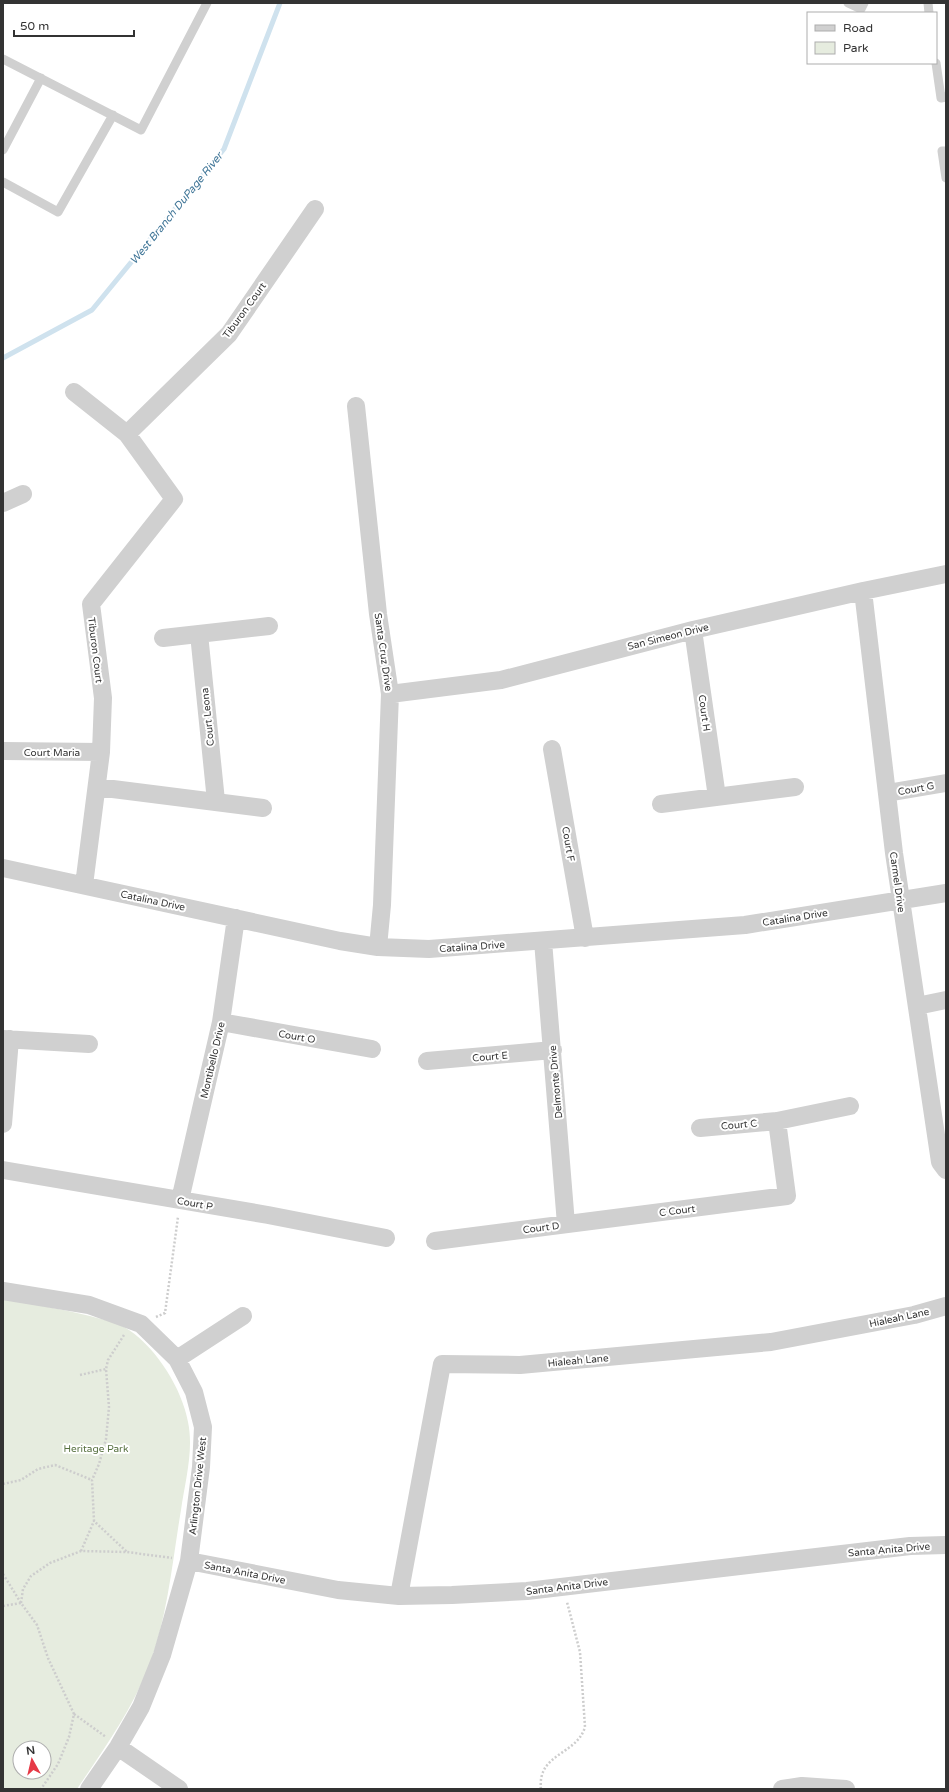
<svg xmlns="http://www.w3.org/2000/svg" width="949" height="1792" font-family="'Varela Round',sans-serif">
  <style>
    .green { fill: #e6ecdf; fill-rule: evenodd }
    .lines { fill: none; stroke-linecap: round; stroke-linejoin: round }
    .stream { stroke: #cfe2ee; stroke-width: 5 }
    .path { stroke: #cdcdcd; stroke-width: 2.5; stroke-dasharray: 2 2; stroke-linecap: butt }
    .service { stroke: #d0d0d0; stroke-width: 9 }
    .minor { stroke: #d0d0d0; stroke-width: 18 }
    .labels { text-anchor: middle; stroke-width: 4; stroke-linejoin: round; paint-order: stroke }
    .street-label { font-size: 10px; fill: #333; stroke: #fff }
    .park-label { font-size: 10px; fill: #56703f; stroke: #fff }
    .water-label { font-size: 11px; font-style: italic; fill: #3f7597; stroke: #fff }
  </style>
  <rect width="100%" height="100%" fill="#fff"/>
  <path class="green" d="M 3,1298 C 32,1304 61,1309 90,1316 C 104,1320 117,1322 129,1330 C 157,1349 182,1389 188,1422 C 194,1450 185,1482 181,1510 C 172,1563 168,1615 149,1666 C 132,1710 103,1750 77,1789 L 3,1789 ZM 20,1748 L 44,1748 L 44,1772 L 20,1772 Z"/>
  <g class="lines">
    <path class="stream" d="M 3,358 L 92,310 L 224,149 L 280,3"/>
    <path class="path" d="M 156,1317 L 165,1313 L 178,1217
      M 124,1335 L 108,1360 L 106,1369 L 109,1407 L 106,1439 L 99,1464 L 92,1480 L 94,1521 L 127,1552
      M 80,1375 L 106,1369
      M 3,1484 L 21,1480 L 38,1469 L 55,1465 L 92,1480
      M 81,1551 L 94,1521
      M 3,1574 L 21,1603
      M 21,1603 L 23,1589 L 31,1576 L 50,1563 L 81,1551 L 127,1552 L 172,1558
      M 3,1606 L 21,1603 L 37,1625 L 48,1658 L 74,1714 L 69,1737 L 58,1764 L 41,1789
      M 74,1714 L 106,1737
      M 539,1789 L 543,1789
      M 541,1789 C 537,1753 577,1755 585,1727 L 580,1652 L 567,1602"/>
    <path class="service" d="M 848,3 L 861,9 L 864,3
      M 928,3 L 929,13
      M 3,59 L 141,130 L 207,3
      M 936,63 L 941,98 L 946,97
      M 3,150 L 41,78
      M 946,151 L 942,151 L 946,178
      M 3,182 L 58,212 L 113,115"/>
    <path class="minor" d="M 74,392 L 127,434 L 174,499 L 91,604 L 103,698 L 101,752 L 84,885
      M 356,406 L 378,614 L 390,694 L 382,905 L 378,947
      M 127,434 L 229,334 L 315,209
      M 3,503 L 23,494
      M 863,591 L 894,853 L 940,1162 L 946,1170
      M 693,630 L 717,797
      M 199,634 L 216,801
      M 163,638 L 269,626
      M 390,694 L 501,680 L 693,630 L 863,591 L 946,574
      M 552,749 L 585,938
      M 3,751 L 101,752
      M 97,787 L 263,808
      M 887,793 L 946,783
      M 661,804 L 795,787
      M 3,868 L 340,941 L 378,947 L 429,949 L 745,925 L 946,893
      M 543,941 L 566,1224
      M 917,1006 L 946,1000
      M 221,1022 L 372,1049
      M 3,1039 L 89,1044
      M 427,1061 L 553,1050
      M 3,1124 L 10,1039
      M 700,1128 L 777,1121 L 850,1106
      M 3,1170 L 268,1215 L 386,1238
      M 180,1200 L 221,1022 L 236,918
      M 435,1241 L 787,1196 L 777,1121
      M 3,1291 L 89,1305 L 141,1324 L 177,1359 L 194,1392 L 203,1427 L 201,1467 L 189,1561 L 162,1655 L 141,1707 L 118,1747 L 89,1789
      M 177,1359 L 243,1316
      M 189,1561 L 338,1590 L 399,1596 L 452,1595 L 527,1591 L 910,1546 L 946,1545
      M 399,1596 L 442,1364 L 520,1365 L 771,1342 L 914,1315 L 946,1306
      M 118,1747 L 179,1789
      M 782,1789 L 802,1786 L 846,1789"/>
  </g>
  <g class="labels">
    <g class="street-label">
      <text transform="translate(244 310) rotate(-54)" y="4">Tiburon Court</text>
      <text transform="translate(668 636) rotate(-14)" y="4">San Simeon Drive</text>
      <text transform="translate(96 650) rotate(83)" y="4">Tiburon Court</text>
      <text transform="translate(384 652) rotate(82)" y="4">Santa Cruz Drive</text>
      <text transform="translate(705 713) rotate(82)" y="4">Court H</text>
      <text transform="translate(207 717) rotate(-96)" y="4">Court Leona</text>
      <text x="52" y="756">Court Maria</text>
      <text transform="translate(916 788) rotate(-10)" y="4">Court G</text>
      <text transform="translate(569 844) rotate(80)" y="4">Court F</text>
      <text transform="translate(898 882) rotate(82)" y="4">Carmel Drive</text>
      <text transform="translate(153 900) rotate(12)" y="4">Catalina Drive</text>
      <text transform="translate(795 917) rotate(-9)" y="4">Catalina Drive</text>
      <text transform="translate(472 946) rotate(-4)" y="4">Catalina Drive</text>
      <text transform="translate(297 1036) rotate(10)" y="4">Court O</text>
      <text transform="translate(490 1056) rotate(-5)" y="4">Court E</text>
      <text transform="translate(212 1060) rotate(-77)" y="4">Montibello Drive</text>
      <text transform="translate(555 1082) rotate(-95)" y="4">Delmonte Drive</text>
      <text transform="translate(739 1124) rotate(-5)" y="4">Court C</text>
      <text transform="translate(195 1203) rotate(10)" y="4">Court P</text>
      <text transform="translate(677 1210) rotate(-7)" y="4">C Court</text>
      <text transform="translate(541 1227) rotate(-7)" y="4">Court D</text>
      <text transform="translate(899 1317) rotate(-12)" y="4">Hialeah Lane</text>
      <text transform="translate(578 1360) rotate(-5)" y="4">Hialeah Lane</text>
      <text transform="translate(197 1486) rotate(-84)" y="4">Arlington Drive West</text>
      <text transform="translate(889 1549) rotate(-5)" y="4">Santa Anita Drive</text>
      <text transform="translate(245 1572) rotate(11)" y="4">Santa Anita Drive</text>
      <text transform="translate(567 1586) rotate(-7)" y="4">Santa Anita Drive</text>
    </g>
    <g class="park-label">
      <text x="96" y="1452">Heritage Park</text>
    </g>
    <g class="water-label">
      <text transform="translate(176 208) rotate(-51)" y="4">West Branch DuPage River</text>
    </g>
  </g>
  <rect width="949" height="1792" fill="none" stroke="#333333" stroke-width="8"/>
  <rect x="807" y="12" width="130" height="52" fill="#ffffff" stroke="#adadad"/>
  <rect x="815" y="25" width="20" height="6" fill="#d0d0d0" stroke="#adadad"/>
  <text x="843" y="32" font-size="12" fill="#333333">Road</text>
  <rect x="815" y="42" width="20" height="12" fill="#e6ecdf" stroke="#adadad"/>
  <text x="843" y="52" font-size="12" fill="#333333">Park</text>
  <g transform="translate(32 1760) rotate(352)"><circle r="19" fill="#ffffff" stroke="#adadad"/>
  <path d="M0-3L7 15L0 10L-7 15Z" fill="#e63946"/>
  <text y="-6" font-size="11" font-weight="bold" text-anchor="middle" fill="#333333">N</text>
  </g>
  <path d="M14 30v6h120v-6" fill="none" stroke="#333333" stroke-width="2"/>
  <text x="20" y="30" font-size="12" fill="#333333" stroke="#ffffff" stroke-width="3" paint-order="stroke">50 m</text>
</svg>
